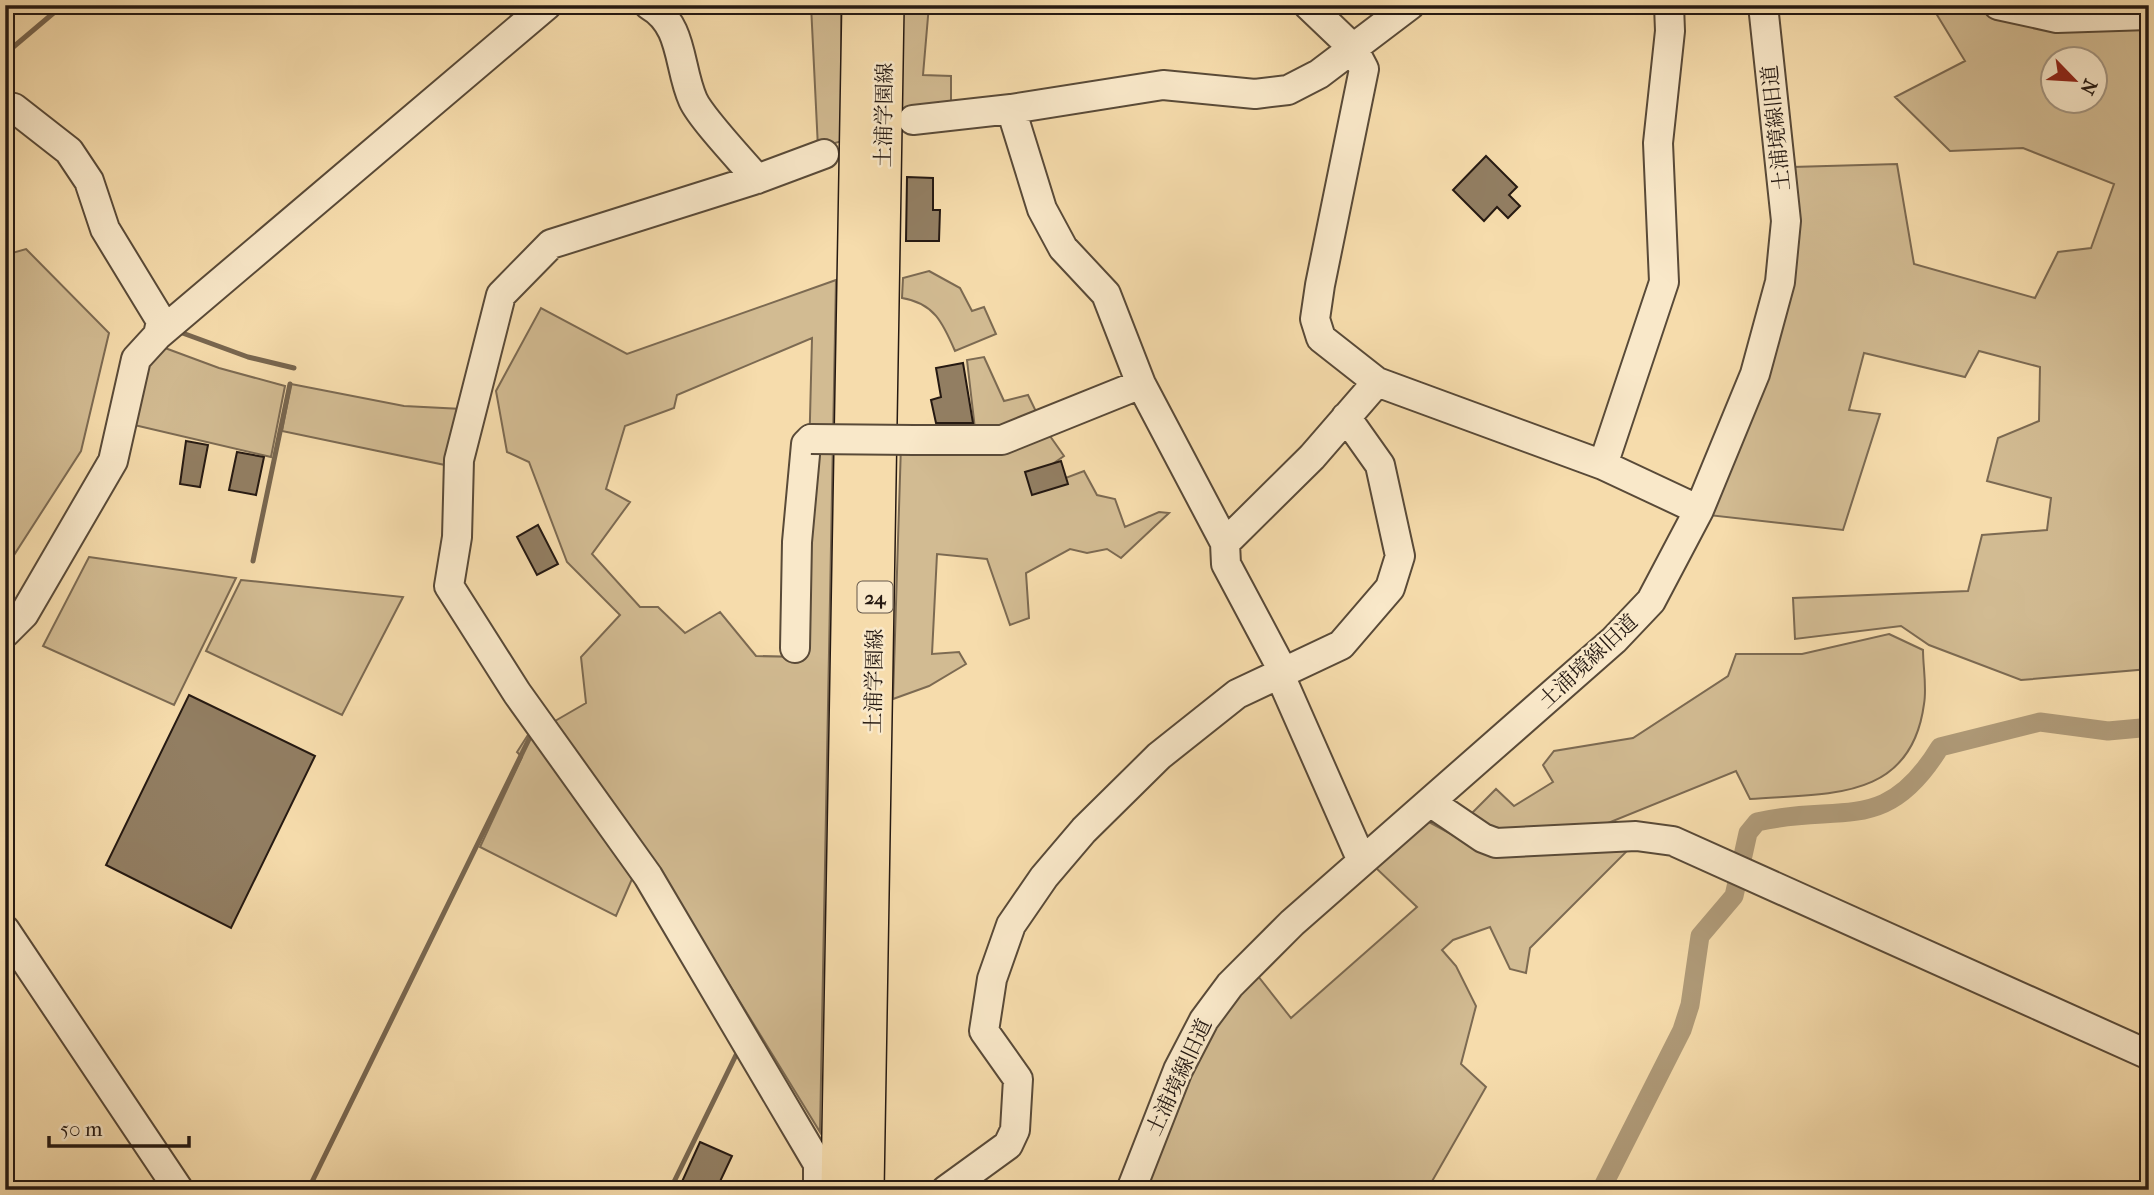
<svg xmlns="http://www.w3.org/2000/svg" width="2154" height="1195" font-family="'IM FELL French Canon','Noto Serif JP',serif">
  <style>
    .green { fill: #d2bb92; stroke: #7c6a52; stroke-width: 2; fill-rule: evenodd }
    .lines { fill: none; stroke-linecap: round; stroke-linejoin: round }
    .stream { stroke: #78664f; stroke-width: 5 }
    .canal { stroke: #af9a78; stroke-width: 19 }
    .building { fill: #927e62; stroke: #251912; stroke-width: 2 }
    .minor-casing { stroke: #594a38; stroke-width: 32 }
    .major-casing { stroke: #251912; stroke-width: 38 }
    .minor { stroke: #f9e8c9; stroke-width: 28 }
    .major { stroke: #f6dcac; stroke-width: 35 }
    .minor-bridge-casing { stroke: #594a38; stroke-width: 32; stroke-linecap: butt }
    .minor-bridge { stroke: #f9e8c9; stroke-width: 28 }
    .labels { text-anchor: middle; stroke-width: 5; stroke-linejoin: round; paint-order: stroke }
    .shield { fill: #f9e8c9; stroke: #655749; stroke-width: 2 }
    .shield-label { font-size: 19px; font-weight: bold; fill: #251912 }
    .street-label { font-size: 21px; fill: #251912; stroke: #f9e8c9 }
  </style>
  <rect width="100%" height="100%" fill="#f6dcac"/>
  <filter id="stains"><feTurbulence type="fractalNoise" baseFrequency=".00286" numOctaves="4"/><feColorMatrix values="0 0 0 0 .2 0 0 0 0 .09 0 0 0 0 .02 0 0 0 .5 -.17"/></filter>
  <radialGradient id="worn" r=".72"><stop offset=".6" stop-color="#630" stop-opacity="0"/><stop offset="1" stop-color="#630" stop-opacity=".3"/></radialGradient>
  <path class="green" d="M 811,5 L 841,5 L 842,141 L 818,148 Z
    M 902,5 L 929,5 L 923,75 L 951,76 L 951,107 L 901,112 Z
    M 1931,5 L 1974,5 L 2057,22 L 2149,22 L 2149,669 L 2021,680 L 1929,645 L 1901,626 L 1795,639 L 1793,598 L 1968,591 L 1982,535 L 2047,530 L 2051,498 L 1987,481 L 1998,438 L 2039,421 L 2040,367 L 1979,351 L 1965,377 L 1864,353 L 1849,410 L 1880,414 L 1843,530 L 1708,515 L 1760,391 L 1792,167 L 1897,164 L 1914,264 L 2035,298 L 2058,252 L 2091,248 L 2114,184 L 2023,148 L 1950,151 L 1895,97 L 1965,61 ZM 2052,60 L 2094,60 L 2094,102 L 2052,102 Z
    M 26,249 L 109,333 L 81,451 L 5,569 L 5,255 Z
    M 929,271 L 960,288 L 972,311 L 984,307 L 996,334 L 955,351 C 943,323 934,303 902,298 L 903,278 Z
    M 836,280 L 820,1132 L 729,984 L 555,721 L 586,703 L 581,657 L 620,615 L 567,562 L 529,462 L 507,452 L 496,391 L 541,308 L 627,354 ZM 812,338 L 804,657 L 756,656 L 720,612 L 685,633 L 658,607 L 640,607 L 592,554 L 630,502 L 606,489 L 625,426 L 674,408 L 677,395 Z
    M 165,348 L 219,368 L 285,386 L 271,457 L 130,424 L 147,362 Z
    M 984,357 L 1004,401 L 1028,395 L 1043,426 L 1064,456 L 1031,479 L 1034,490 L 1084,471 L 1097,495 L 1115,499 L 1125,527 L 1159,512 L 1169,513 L 1121,558 L 1107,549 L 1087,553 L 1070,549 L 1026,573 L 1029,618 L 1010,625 L 987,559 L 937,554 L 932,654 L 959,652 L 966,664 L 929,686 L 893,699 L 901,445 L 975,429 L 967,360 Z
    M 291,384 L 404,406 L 462,409 L 445,465 L 282,431 Z
    M 89,557 L 236,578 L 174,705 L 43,646 Z
    M 241,580 L 403,597 L 342,715 L 206,651 Z
    M 1889,634 L 1923,650 C 1923,667 1927,687 1924,704 C 1911,803 1825,793 1750,799 L 1736,771 L 1581,834 L 1498,832 L 1469,816 L 1496,789 L 1514,806 L 1553,782 L 1543,765 L 1554,751 L 1633,738 L 1728,676 L 1736,654 L 1802,654 Z
    M 533,727 L 632,879 L 616,916 L 480,847 L 522,757 L 517,752 Z
    M 1422,822 L 1429,822 L 1462,840 L 1629,849 L 1530,948 L 1526,973 L 1510,969 L 1490,927 L 1453,940 L 1442,950 L 1456,966 L 1476,1006 L 1461,1064 L 1486,1087 L 1427,1190 L 1143,1190 L 1212,1021 L 1254,971 L 1291,1018 L 1417,907 L 1377,869 L 1379,861 Z"/>
  <g class="lines">
    <path class="stream" d="M 622,5 L 643,14
      M 5,54 L 63,5
      M 177,331 L 248,357 L 294,368
      M 253,561 L 290,384
      M 308,1190 L 533,731
      M 670,1190 L 738,1051"/>
    <path class="canal" d="M 1601,1190 L 1682,1030 L 1690,1005 L 1700,936 L 1734,896 L 1748,833 L 1757,822 C 1841,802 1885,837 1940,747 L 2040,722 L 2108,731 L 2141,728 L 2149,732"/>
  </g>
  <path class="building" d="M 1486,156 L 1517,187 L 1509,195 L 1520,206 L 1508,218 L 1497,207 L 1484,221 L 1453,190 Z
    M 907,177 L 933,178 L 933,210 L 940,210 L 939,241 L 906,241 Z
    M 963,363 L 973,423 L 936,423 L 931,400 L 941,397 L 936,368 Z
    M 186,441 L 208,445 L 200,487 L 180,484 Z
    M 237,452 L 264,457 L 256,495 L 229,490 Z
    M 1061,461 L 1068,484 L 1032,495 L 1025,472 Z
    M 538,525 L 558,564 L 537,575 L 517,537 Z
    M 189,695 L 315,756 L 231,928 L 106,865 Z
    M 700,1142 L 732,1156 L 716,1190 L 687,1190 L 680,1186 Z"/>
  <g class="lines">
    <g class="minor-casing">
      <path id="minor" d="M 649,5 C 684,25 678,67 693,100 C 701,118 742,161 757,179
        M 1308,5 L 1353,48 L 1364,69 L 1320,285 L 1315,319 L 1321,338 L 1377,382 L 1603,465 L 1699,510
        M 1998,5 L 2057,18 L 2149,15
        M 5,106 L 14,108 L 69,151 L 89,181 L 105,229 L 161,321 L 158,335
        M 1011,109 L 1042,209 L 1063,248 L 1106,294 L 1141,384 L 1225,543 L 1226,564 L 1283,671 L 1283,682 L 1362,861
        M 913,120 L 1011,109 L 1163,85 L 1255,94 L 1288,90 L 1319,74 L 1410,5
        M 914,440 L 1002,440 L 1141,384
        M 1603,465 L 1664,282 L 1658,143 L 1670,31 L 1669,5
        M 1225,543 L 1312,457 L 1377,382
        M 5,633 L 24,614 L 113,461 L 136,359 L 158,335 L 547,5
        M 795,648 L 797,542 L 806,444 L 811,439
        M 1430,802 L 1483,838 L 1496,843 L 1636,836 L 1673,841 L 2149,1055
        M 5,930 L 179,1190
        M 818,1190 L 818,1164 L 648,876 L 517,693 L 449,586 L 457,537 L 459,460 L 501,295 L 551,244 L 757,179 L 824,154
        M 946,1190 L 1008,1145 L 1015,1130 L 1018,1079 L 984,1031 L 992,979 L 1011,925 L 1044,877 L 1084,830 L 1159,756 L 1237,694 L 1341,645 L 1390,588 L 1400,556 L 1380,465 L 1346,417
        M 1131,1190 L 1178,1070 L 1204,1020 L 1230,985 L 1292,923 L 1614,640 L 1651,601 L 1699,510 L 1755,374 L 1780,282 L 1786,221 L 1763,5"/>
    </g>
    <g class="major-casing">
      <path id="major" d="M 839,1190 L 860,5
        M 866,1190 L 886,5"/>
    </g>
    <use href="#minor" class="minor"/>
    <use href="#major" class="major"/>
    <g class="minor-bridge-casing">
      <path id="minor-bridge" d="M 811,439 L 914,440"/>
    </g>
    <use href="#minor-bridge" class="minor-bridge"/>
  </g>
  <g class="labels">
    <rect class="shield" x="857.5" y="581.5" width="35" height="31" rx="5"/>
    <g class="shield-label">
      <text x="875" y="604">24</text>
    </g>
    <g class="street-label">
      <text transform="translate(884 115) rotate(-89)" y="7">土浦学園線</text>
      <text transform="translate(1776 128) rotate(-96)" y="7">土浦境線旧道</text>
      <text transform="translate(1588 661) rotate(-43)" y="7">土浦境線旧道</text>
      <text transform="translate(874 681) rotate(-89)" y="7">土浦学園線</text>
      <text transform="translate(1179 1077) rotate(-65)" y="7">土浦境線旧道</text>
    </g>
  </g>
  <rect width="2154" height="1195" fill="none" stroke="#f6dcac" stroke-width="28"/>
  <rect x="7" y="7" width="2140" height="1181" fill="none" stroke="#251912" stroke-width="3.5"/>
  <rect x="14" y="14" width="2126" height="1167" fill="none" stroke="#251912" stroke-width="2"/>
  <g transform="translate(2074 80) rotate(115)"><circle r="33" fill="#f9e8c9" stroke="#a49580" stroke-width="2"/>
  <path d="M0-5L12 26L0 18L-12 26Z" fill="#8f2418"/>
  <text y="-10" font-size="19" font-weight="bold" text-anchor="middle" fill="#251912">N</text>
  </g>
  <path d="M49 1136v10h140v-10" fill="none" stroke="#251912" stroke-width="3.5"/>
  <text x="60" y="1136" font-size="21" fill="#251912" stroke="#f9e8c9" stroke-width="5" paint-order="stroke">50 m</text>
  <rect width="100%" height="100%" filter="url(#stains)"/>
  <rect width="100%" height="100%" fill="url(#worn)"/>
</svg>
